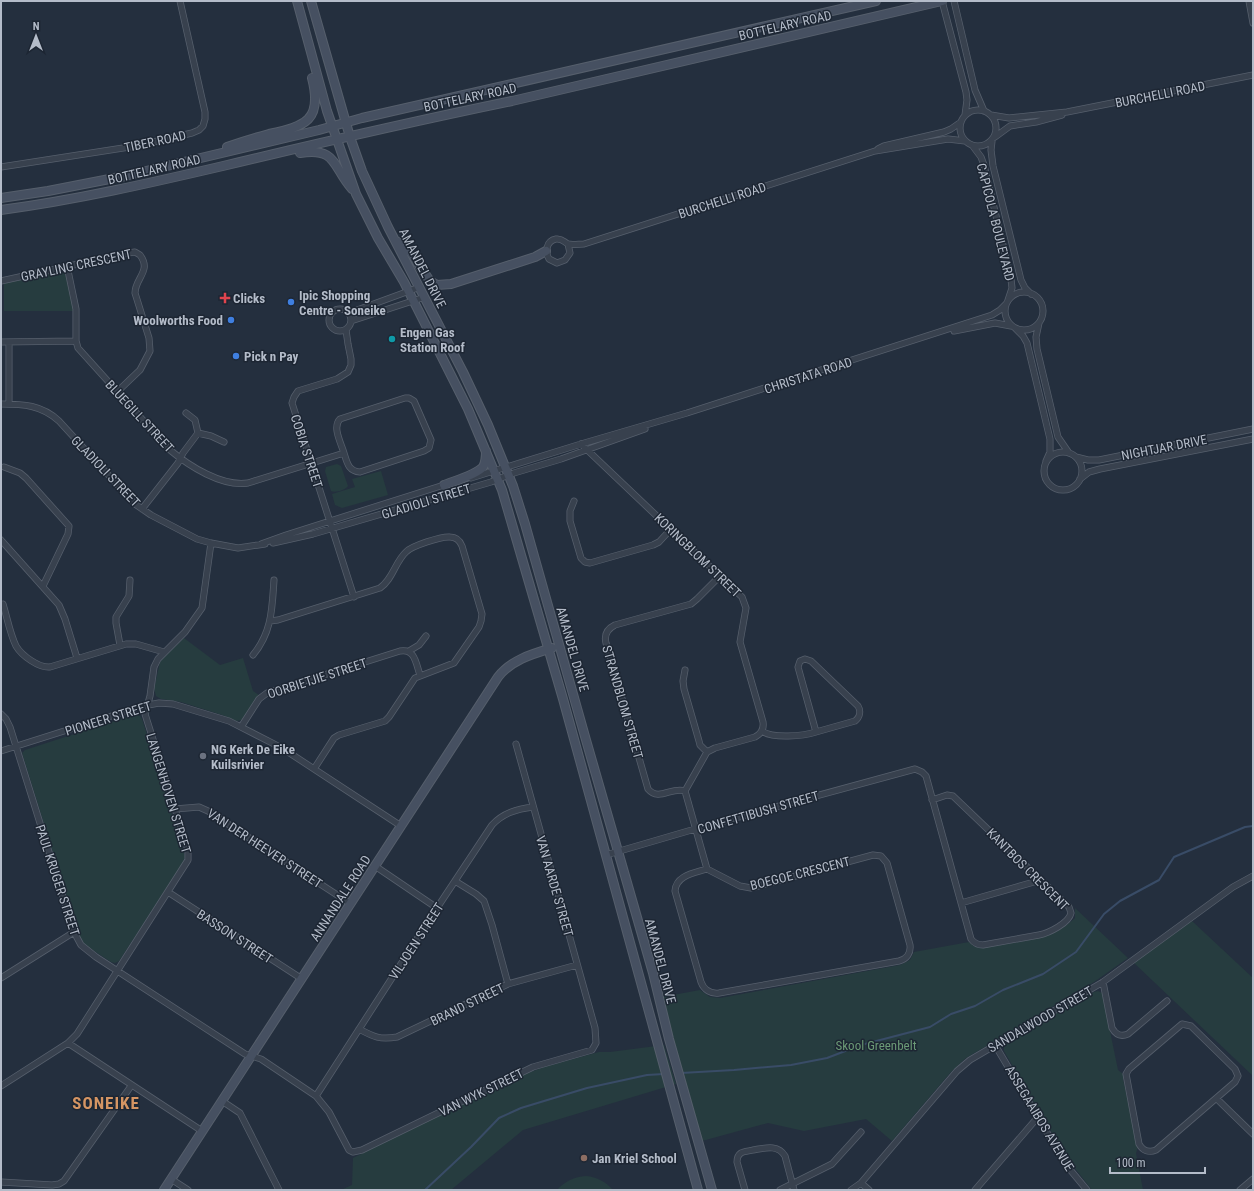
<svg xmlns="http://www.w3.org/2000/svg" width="1254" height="1191" font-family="'Roboto Condensed',sans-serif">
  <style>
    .green { fill: #263c3f }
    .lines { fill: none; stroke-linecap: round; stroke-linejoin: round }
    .stream { stroke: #394c67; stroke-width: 2 }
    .street-casing { stroke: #565f6c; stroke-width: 7 }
    .secondary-casing { stroke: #565f6c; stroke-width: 10 }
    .street { stroke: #38414e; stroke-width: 5.5 }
    .secondary { stroke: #465061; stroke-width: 8 }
    .health-dot { fill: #e0444e; stroke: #1d2633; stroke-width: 1.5 }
    .shop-dot { fill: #3f7fe0; stroke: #1d2633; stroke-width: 1.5 }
    .culture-dot { fill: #0f9aa8; stroke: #1d2633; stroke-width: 1.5 }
    .worship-dot { fill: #6b7280; stroke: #1d2633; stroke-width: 1.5 }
    .education-dot { fill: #8d6e63; stroke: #1d2633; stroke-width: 1.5 }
    .labels { text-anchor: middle; stroke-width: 3; stroke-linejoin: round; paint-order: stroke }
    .street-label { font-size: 13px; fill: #b4bcc9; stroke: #1d2633 }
    .poi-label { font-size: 13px; font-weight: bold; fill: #b4bcc9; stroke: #1d2633; text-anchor: start }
    .park-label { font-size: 13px; fill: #6b9a76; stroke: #1d2633 }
    .district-label { font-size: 17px; font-weight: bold; letter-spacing: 1px; fill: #d59563; stroke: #1d2633 }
  </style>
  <rect width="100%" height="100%" fill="#242f3e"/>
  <path class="green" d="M 58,271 L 63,272 L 66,276 L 74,311 L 4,311 L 4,283 Z
    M 337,464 L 341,466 L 348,486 C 345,490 336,493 331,491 L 325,471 L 326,467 Z
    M 381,471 L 388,495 L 342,508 L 335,505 L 332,494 L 355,487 L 352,479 Z
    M 184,638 L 220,665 L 243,658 L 253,691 L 259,695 L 242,720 L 236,721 L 222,715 L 181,702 L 161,699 L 156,696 L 154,689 L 160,662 L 165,656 Z
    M 136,714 L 140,716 L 142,719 L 185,856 L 184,862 L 119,961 L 115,963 L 111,962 L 85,945 L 80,939 L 22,753 L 25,750 Z
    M 1075,908 L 1128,958 L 1094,982 L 966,1058 L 951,1072 L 892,1141 L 866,1119 L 804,1131 L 768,1123 L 702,1141 L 662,997 L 700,990 L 710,997 L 720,998 L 900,965 L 910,960 L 914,952 L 969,942 L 974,946 L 982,948 C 1013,942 1052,941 1075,918 Z
    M 1192,921 L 1253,978 L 1253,1076 L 1134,963 Z
    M 1098,991 L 1102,993 L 1103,997 L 1118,1070 L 1123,1074 L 1123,1079 L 1138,1147 L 1136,1153 L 1143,1190 L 1092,1190 L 1066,1157 L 1004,1051 L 1004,1047 L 1008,1041 L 1094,992 Z
    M 664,1045 L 676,1084 L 523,1130 L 451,1190 L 341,1190 L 352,1185 L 353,1158 L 520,1076 L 544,1067 L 599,1052 L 610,1052 Z
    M 586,1176 C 597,1177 606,1182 613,1190 L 557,1190 C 565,1181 574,1177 586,1176 Z"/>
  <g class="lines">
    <path class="stream" d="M 681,1073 L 734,1070 L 791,1065 L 827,1058 L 861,1045 L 930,1027 L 951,1014 L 975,1006 L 1003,990 L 1043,974 L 1076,952 L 1104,914 L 1120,901 L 1159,880 L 1174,857 L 1245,827 L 1253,826
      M 425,1190 L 471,1147 L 499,1118 L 521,1108 L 587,1088 L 647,1075 L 664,1074"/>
    <g class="street-casing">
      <path id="street" d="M 942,1 L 966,92 L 967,100 L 965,115
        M 954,1 L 975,90 L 984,111
        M 1249,1 L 1253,23
        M960 128a18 18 0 1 1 36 0a18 18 0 1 1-36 0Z
        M 991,115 L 1009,118 L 1067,112 L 1253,75
        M 995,137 L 1010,126 L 1036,122 L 1062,115
        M 992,141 L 991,150 L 993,166 L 1021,280 L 1025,288 L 1031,294
        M 972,145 L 981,157 L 984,165 L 1011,279 L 1012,288 L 1008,300
        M 878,149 L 884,146 L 944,132 L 951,129 L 961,122
        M 1,167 L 136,146 L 192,133 L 199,130 L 203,126 L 205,119 L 205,112 L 180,1
        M 568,244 L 570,253 L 565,260 L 557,263 L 549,259 C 545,252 546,241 556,239 C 562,238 564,242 568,244 C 572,245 579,244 584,244 L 875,151 L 948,139 L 965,141
        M 67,266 L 76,309 L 76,341 L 78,348 L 170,450 C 189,466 222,487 248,483 L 344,453 C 341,443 332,427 340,419 L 405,398 L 409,398 L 414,401 L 431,440 L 429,448 L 424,451 L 360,472 C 348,471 347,462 344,453
        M 1,281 L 128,253 L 135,252 L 140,255 C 152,271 135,278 135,293 L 149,338 L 150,351 L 140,370 L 118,391
        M1005 311a19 19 0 1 1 38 0a19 19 0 1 1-38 0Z
        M329 320a11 11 0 1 1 22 0a11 11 0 1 1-22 0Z
        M 349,313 L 420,287
        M 351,321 L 425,297
        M 1039,323 L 1036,337 L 1037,349 L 1058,437 L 1069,453
        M 1016,329 L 1023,336 L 1027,343 L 1050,439 L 1050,452 L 1046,461
        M 346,330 L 348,344 L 351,359 L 351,365 L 348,372 L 337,379 L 298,391 L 294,397 L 292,403 L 354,597
        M 954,331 L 995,323 L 1011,326
        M 1,342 L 76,341
        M 9,342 L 9,404
        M 1,404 C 23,404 42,405 59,421 L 135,504 L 151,515 L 197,539 L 211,543 L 238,548 L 265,544
        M 186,413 L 195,420 L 198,433
        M 581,444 L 742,597 L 746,608 L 740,642 L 763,722 C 764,729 761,734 755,737 L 715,748 L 707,752 L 685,791 L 707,869 L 740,886 L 751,888 L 873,855 L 881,856 L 887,863 L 910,945 C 911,953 907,959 899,961 L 719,993 C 711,994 704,990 701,982 L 675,891 C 676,875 695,873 707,869
        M1044 471a19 19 0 1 1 38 0a19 19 0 1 1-38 0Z
        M 1076,457 L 1088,460 L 1099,460 L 1253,429
        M 4,467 L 20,473 L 26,478 L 69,526 L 68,534 L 43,586
        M 471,478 L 581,444 L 687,413 L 992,315 L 1000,310 L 1006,304
        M 1080,479 L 1089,472 L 1100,469 L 1253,439
        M 574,501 L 570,511 L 570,521 L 581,558 L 585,562 L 590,563 L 653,545 L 659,542 L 671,529
        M 142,509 L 178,463 L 183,453 L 198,433 L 211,436 L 224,442
        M 1,540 L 59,605 L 65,619 L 77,658
        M 273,543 L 313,534 L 491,482 L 514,473 L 561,459 L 645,429
        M 261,544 L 286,535 L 447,484
        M 3,604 C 7,617 10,634 16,646 C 22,656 39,668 50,667 L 126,644 L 136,644 L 164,652
        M 270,621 L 278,620 L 380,588 C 393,579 395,562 406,552 C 411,546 442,536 450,537 C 456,537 460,541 462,546 L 482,614 L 481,621 L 479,627 L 454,663 L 415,678 L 389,717 L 385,721 L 339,735 L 334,738 L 314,769
        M 120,645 L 116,623 L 116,617 L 129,596 L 130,580
        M 409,651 L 419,645 L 426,636
        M 253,655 C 272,632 272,609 274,580
        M 685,670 L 683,681 L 684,689 L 699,741 L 700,745 L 707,752
        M 1,714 L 6,719 L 10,727 L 74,932 L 81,945 L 96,957 L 245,1054 L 261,1059 L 316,1096 L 329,1112 L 349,1150 L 353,1152 L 362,1150 L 533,1067 L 592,1050 L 596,1043 L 595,1028 L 516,744
        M 241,727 L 259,699 L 267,693 L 400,651 C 415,648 416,664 420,675
        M 762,731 C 773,739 803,736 816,732 L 798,667 L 800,661 L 805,659 L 811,661 L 858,706 C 861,711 860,717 855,721 L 816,732
        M 1,751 L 143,706 L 159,703 L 173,704 L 229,721 L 282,748 L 401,826
        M 685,791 C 672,786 659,802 648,789 L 606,643 C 604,635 607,629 615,625 L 691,604 L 697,599 L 720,576
        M 175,809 L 199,807 L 208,811 L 351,904
        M 606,855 L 695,829 L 915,769 L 922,772 L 926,776 L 971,939 C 974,943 978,945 983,945 L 1039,935 C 1049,933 1069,923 1071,913 L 1069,907 L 953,796 L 947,795 L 932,800
        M 375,866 L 437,908
        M 455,881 L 476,894 L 484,901 L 492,925 L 508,984
        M 168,892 L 302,979
        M 961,903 L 1041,880
        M 1,978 L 74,932
        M 1103,982 L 1112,1028 C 1116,1035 1121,1037 1128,1034 L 1167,1001
        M 1182,1024 L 1191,1026 L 1235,1069 L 1238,1076 L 1235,1082 L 1156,1150 C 1149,1153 1143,1151 1139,1144 L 1126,1074 L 1129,1069 Z
        M 359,1029 C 374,1037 380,1040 397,1037 L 508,984 L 577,965
        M 68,1043 L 202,1131
        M 995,1045 L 1067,1166 L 1087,1190
        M 1,1086 L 68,1043 L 77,1034 L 188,860 L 188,850 L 145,714 L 150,696 L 154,667 L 158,659 L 185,632 L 202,608 L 211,543
        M 316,1096 L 437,908 L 492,825 C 503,813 517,809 533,807
        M 1217,1099 L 1253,1134
        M 222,1101 L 240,1113 L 279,1190
        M 171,1179 L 188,1190
        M 1,1182 L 52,1185 L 59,1184 L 64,1181 L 131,1086
        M 861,1183 L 869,1190
        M 745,1190 L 737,1162 C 737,1159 738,1155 741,1153 C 744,1151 750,1151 753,1150 C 765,1148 778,1144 785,1156 L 794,1190
        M 780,1190 L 832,1164 L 861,1132
        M 851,1190 L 861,1183 L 957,1071 L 970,1060 L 1103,982 L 1233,887 L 1253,876
        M 975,1190 L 1038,1117
        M 1240,1190 L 1253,1179"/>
    </g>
    <g class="secondary-casing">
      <path id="secondary" d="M 297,1 L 327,111 L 356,194 L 378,238 L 404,282 L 468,409 L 502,490 L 563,699 L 698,1190
        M 311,1 L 350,137 L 362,171 L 388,227 L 463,372 L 488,425 L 513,486 L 525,524 L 586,740 L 653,973 L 669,1039 L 712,1190
        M 227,147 C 241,142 254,138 269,134 C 305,126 323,121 312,78
        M 300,153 C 337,147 332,166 352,189
        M 1,198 L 48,191 L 125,176 L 319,130 L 362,118 L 876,1
        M 1,210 C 76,200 150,183 223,166 C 319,143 415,121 512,101 L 942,1
        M 398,242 L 411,253 L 430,281 L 437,285 L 451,284 L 535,257 L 546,251
        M 444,485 C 454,481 476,475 483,467 C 486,462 486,456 486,451
        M 164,1190 L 498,677 C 511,660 532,654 552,648"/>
    </g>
    <use href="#street" class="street"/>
    <use href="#secondary" class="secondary"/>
  </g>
  <path class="health-dot" d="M223 292h4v4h4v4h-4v4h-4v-4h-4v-4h4z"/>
  <g class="shop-dot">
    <circle cx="291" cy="302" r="4"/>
    <circle cx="231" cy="320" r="4"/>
    <circle cx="236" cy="356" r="4"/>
  </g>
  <circle class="culture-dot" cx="392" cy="339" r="4"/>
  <circle class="worship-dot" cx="203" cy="756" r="4"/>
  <circle class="education-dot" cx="584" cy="1158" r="4"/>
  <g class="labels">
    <g class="street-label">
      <text transform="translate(785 25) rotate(-13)" y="5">BOTTELARY ROAD</text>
      <text transform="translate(1160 94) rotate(-11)" y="5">BURCHELLI ROAD</text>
      <text transform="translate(470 97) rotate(-12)" y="5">BOTTELARY ROAD</text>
      <text transform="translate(155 141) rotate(-12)" y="5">TIBER ROAD</text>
      <text transform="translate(154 169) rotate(-13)" y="5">BOTTELARY ROAD</text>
      <text transform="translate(722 200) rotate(-18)" y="5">BURCHELLI ROAD</text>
      <text transform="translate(996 222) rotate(76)" y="5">CAPICOLA BOULEVARD</text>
      <text transform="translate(76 265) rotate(-12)" y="5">GRAYLING CRESCENT</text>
      <text transform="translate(423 268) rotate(63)" y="5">AMANDEL DRIVE</text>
      <text transform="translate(808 375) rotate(-18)" y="5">CHRISTATA ROAD</text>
      <text transform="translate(140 416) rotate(47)" y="5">BLUEGILL STREET</text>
      <text transform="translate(1164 447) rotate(-11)" y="5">NIGHTJAR DRIVE</text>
      <text transform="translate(307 451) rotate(72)" y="5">COBIA STREET</text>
      <text transform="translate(106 471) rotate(46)" y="5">GLADIOLI STREET</text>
      <text transform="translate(426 501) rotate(-17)" y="5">GLADIOLI STREET</text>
      <text transform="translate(698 555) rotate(44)" y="5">KORINGBLOM STREET</text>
      <text transform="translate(573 649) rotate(74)" y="5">AMANDEL DRIVE</text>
      <text transform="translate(317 678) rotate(-18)" y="5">OORBIETJIE STREET</text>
      <text transform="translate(623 702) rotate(74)" y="5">STRANDBLOM STREET</text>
      <text transform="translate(108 718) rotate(-17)" y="5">PIONEER STREET</text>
      <text transform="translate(169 793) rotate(73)" y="5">LANGENHOVEN STREET</text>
      <text transform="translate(758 812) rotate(-16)" y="5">CONFETTIBUSH STREET</text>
      <text transform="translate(265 848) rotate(33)" y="5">VAN DER HEEVER STREET</text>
      <text transform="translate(1028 869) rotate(45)" y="5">KANTBOS CRESCENT</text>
      <text transform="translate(800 873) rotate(-14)" y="5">BOEGOE CRESCENT</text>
      <text transform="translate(58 880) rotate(72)" y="5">PAUL KRUGER STREET</text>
      <text transform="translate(555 886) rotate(74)" y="5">VAN AARDE STREET</text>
      <text transform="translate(340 898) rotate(-57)" y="5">ANNANDALE ROAD</text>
      <text transform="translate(235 936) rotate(33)" y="5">BASSON STREET</text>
      <text transform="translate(416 941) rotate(-57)" y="5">VILJOEN STREET</text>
      <text transform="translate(661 961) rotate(75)" y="5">AMANDEL DRIVE</text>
      <text transform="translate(467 1004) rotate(-26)" y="5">BRAND STREET</text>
      <text transform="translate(1040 1019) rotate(-30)" y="5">SANDALWOOD STREET</text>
      <text transform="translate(481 1092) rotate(-26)" y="5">VAN WYK STREET</text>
      <text transform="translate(1040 1118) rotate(59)" y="5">ASSEGAAIBOS AVENUE</text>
    </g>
    <g class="poi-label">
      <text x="299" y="300">Ipic Shopping<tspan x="299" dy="15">Centre - Soneike</tspan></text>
      <text x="233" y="303">Clicks</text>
      <text x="223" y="325" text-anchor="end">Woolworths Food</text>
      <text x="400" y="337">Engen Gas<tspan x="400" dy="15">Station Roof</tspan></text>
      <text x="244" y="361">Pick n Pay</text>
      <text x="211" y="754">NG Kerk De Eike<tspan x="211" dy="15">Kuilsrivier</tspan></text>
      <text x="592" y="1163">Jan Kriel School</text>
    </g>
    <g class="park-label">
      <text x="876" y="1050">Skool Greenbelt</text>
    </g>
    <g class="district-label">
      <text x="106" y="1109">SONEIKE</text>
    </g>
  </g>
  <rect width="1254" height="1191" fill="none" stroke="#b4bcc9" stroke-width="4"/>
  <g transform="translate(36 36)" stroke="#1d2633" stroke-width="3" paint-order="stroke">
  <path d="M0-3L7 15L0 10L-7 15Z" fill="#b4bcc9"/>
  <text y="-6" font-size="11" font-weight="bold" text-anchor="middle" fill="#b4bcc9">N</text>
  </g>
  <path d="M1110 1167v6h95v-6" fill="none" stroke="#b4bcc9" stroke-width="2"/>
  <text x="1116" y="1167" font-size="12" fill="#b4bcc9" stroke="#1d2633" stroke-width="3" paint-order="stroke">100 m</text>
</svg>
